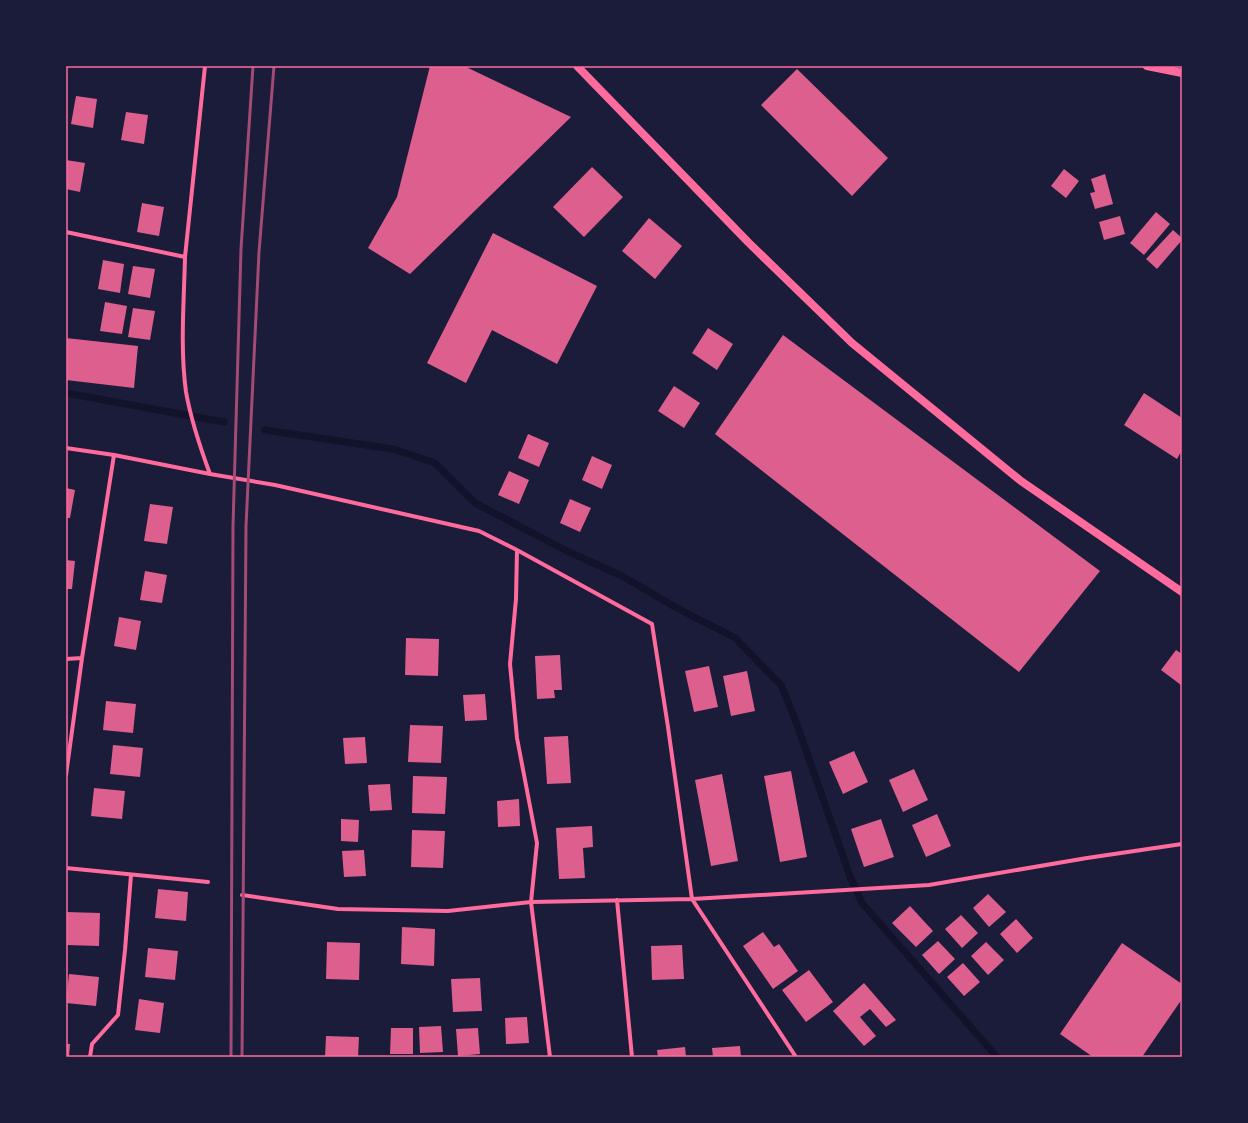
<svg xmlns="http://www.w3.org/2000/svg" width="1248" height="1123" font-family="'Sofia Sans Condensed',sans-serif">
  <style>
    .lines { fill: none; stroke-linecap: round; stroke-linejoin: round }
    .stream { stroke: #12122b; stroke-width: 7 }
    .building { fill: #dd5f8e }
    .minor { stroke: #ff6b9d; stroke-width: 4 }
    .secondary { stroke: #ff6b9d; stroke-width: 8 }
    .rail { stroke: #a44b75; stroke-width: 3 }
    .neatline { fill: none; stroke: #ff6b9d; stroke-width: 1.5 }
  </style>
  <rect width="100%" height="100%" fill="#1b1b3a"/>
  <g class="lines">
    <path class="stream" d="M 66,393 L 224,422
      M 265,430 L 393,449 L 435,463 L 475,503 L 567,551 L 622,576 L 675,607 L 735,638 L 781,685 L 795,719 L 850,876 L 862,903 L 997,1057"/>
  </g>
  <path class="building" d="M 430,66 L 464,66 L 571,117 L 410,274 L 368,248 L 397,197 Z
    M 797,69 L 888,158 L 852,196 L 761,105 Z
    M 76,96 L 97,99 L 93,128 L 71,124 Z
    M 126,112 L 148,115 L 144,144 L 121,140 Z
    M 66,160 L 85,163 L 80,192 L 66,189 Z
    M 592,167 L 623,197 L 584,237 L 553,207 Z
    M 1064,169 L 1079,181 L 1066,198 L 1051,186 Z
    M 1105,174 L 1113,204 L 1095,209 L 1090,193 L 1095,192 L 1091,179 Z
    M 142,203 L 164,207 L 159,236 L 137,232 Z
    M 1156,212 L 1170,224 L 1144,255 L 1130,243 Z
    M 1120,216 L 1125,234 L 1104,240 L 1099,222 Z
    M 649,218 L 682,246 L 655,279 L 622,251 Z
    M 1173,230 L 1182,238 L 1182,240 L 1157,269 L 1146,259 Z
    M 493,233 L 597,286 L 557,364 L 492,330 L 466,383 L 427,363 Z
    M 103,260 L 124,264 L 120,293 L 98,289 Z
    M 133,266 L 155,269 L 150,298 L 128,294 Z
    M 105,302 L 127,306 L 122,334 L 100,331 Z
    M 133,308 L 155,311 L 150,340 L 128,337 Z
    M 708,328 L 733,344 L 717,370 L 692,353 Z
    M 783,335 L 1100,571 L 1019,672 L 715,434 Z
    M 66,338 L 138,346 L 134,388 L 66,380 Z
    M 674,386 L 700,403 L 684,428 L 658,411 Z
    M 1144,393 L 1182,418 L 1182,450 L 1177,459 L 1124,425 Z
    M 528,434 L 549,443 L 539,467 L 518,458 Z
    M 592,456 L 612,465 L 602,489 L 582,480 Z
    M 509,471 L 529,480 L 519,504 L 498,495 Z
    M 66,488 L 75,490 L 70,518 L 66,518 Z
    M 570,499 L 591,508 L 580,532 L 560,523 Z
    M 150,504 L 173,507 L 167,544 L 144,541 Z
    M 66,560 L 75,561 L 72,589 L 66,589 Z
    M 145,571 L 167,575 L 162,603 L 140,600 Z
    M 119,617 L 141,621 L 136,650 L 114,646 Z
    M 406,638 L 439,639 L 438,676 L 405,675 Z
    M 1176,650 L 1182,654 L 1182,683 L 1181,685 L 1161,670 Z
    M 560,655 L 562,690 L 554,690 L 555,698 L 537,699 L 535,656 Z
    M 709,666 L 718,707 L 694,712 L 685,671 Z
    M 747,671 L 755,711 L 731,716 L 723,676 Z
    M 485,694 L 487,720 L 465,721 L 463,695 Z
    M 106,701 L 136,704 L 133,733 L 103,730 Z
    M 410,725 L 443,726 L 441,763 L 408,762 Z
    M 568,736 L 571,783 L 547,784 L 544,737 Z
    M 365,737 L 367,763 L 345,764 L 343,738 Z
    M 113,745 L 143,748 L 140,777 L 110,774 Z
    M 854,751 L 868,782 L 843,794 L 829,762 Z
    M 914,769 L 928,800 L 903,812 L 889,780 Z
    M 791,771 L 807,857 L 780,862 L 764,776 Z
    M 722,774 L 738,861 L 711,866 L 695,780 Z
    M 413,776 L 447,777 L 445,814 L 412,813 Z
    M 390,784 L 392,810 L 370,811 L 368,785 Z
    M 94,788 L 125,791 L 122,819 L 91,816 Z
    M 519,799 L 520,826 L 498,827 L 497,801 Z
    M 937,814 L 951,846 L 926,857 L 912,825 Z
    M 341,819 L 359,820 L 358,842 L 341,841 Z
    M 881,819 L 894,857 L 864,867 L 851,829 Z
    M 592,826 L 593,847 L 583,848 L 585,878 L 559,879 L 556,828 Z
    M 412,830 L 445,831 L 443,868 L 411,867 Z
    M 364,850 L 366,876 L 344,877 L 342,851 Z
    M 158,889 L 188,892 L 186,921 L 155,918 Z
    M 988,894 L 1006,912 L 989,927 L 973,908 Z
    M 910,906 L 933,931 L 916,947 L 892,923 Z
    M 66,912 L 100,913 L 99,946 L 66,945 Z
    M 961,915 L 978,933 L 962,948 L 945,929 Z
    M 1016,919 L 1033,938 L 1017,953 L 1000,934 Z
    M 402,927 L 435,929 L 434,966 L 401,964 Z
    M 763,932 L 774,947 L 779,944 L 798,971 L 773,989 L 743,946 Z
    M 938,941 L 955,959 L 939,974 L 922,955 Z
    M 327,942 L 360,943 L 359,980 L 326,979 Z
    M 986,942 L 1004,960 L 988,975 L 971,956 Z
    M 1122,943 L 1182,984 L 1182,999 L 1142,1057 L 1093,1057 L 1060,1034 Z
    M 682,945 L 684,979 L 652,980 L 651,946 Z
    M 148,948 L 178,951 L 175,980 L 145,977 Z
    M 963,963 L 980,982 L 964,996 L 947,977 Z
    M 809,970 L 833,1002 L 806,1022 L 782,990 Z
    M 69,974 L 99,977 L 96,1006 L 66,1003 Z
    M 480,978 L 482,1011 L 453,1012 L 451,979 Z
    M 864,983 L 896,1020 L 886,1027 L 870,1009 L 860,1017 L 876,1036 L 864,1046 L 833,1011 Z
    M 139,999 L 164,1003 L 160,1033 L 135,1030 Z
    M 527,1017 L 529,1043 L 506,1044 L 505,1018 Z
    M 441,1026 L 443,1052 L 420,1053 L 419,1027 Z
    M 391,1028 L 413,1028 L 413,1054 L 390,1054 Z
    M 478,1028 L 480,1054 L 458,1056 L 456,1029 Z
    M 326,1036 L 359,1037 L 358,1057 L 325,1057 Z
    M 66,1044 L 70,1044 L 69,1057 L 66,1057 Z
    M 740,1046 L 741,1057 L 713,1057 L 712,1048 Z
    M 685,1047 L 686,1057 L 658,1057 L 657,1050 Z"/>
  <g class="lines">
    <path class="minor" d="M 66,232 L 185,257 C 184,302 180,348 186,392 C 191,420 200,447 210,474
      M 185,257 L 205,66
      M 66,448 L 114,455 L 210,474 L 275,485 L 479,531 L 517,550 L 652,624 L 668,727 L 692,899 L 796,1057
      M 517,550 L 516,599 L 510,664 L 517,738 L 537,843 L 531,902 L 550,1057
      M 66,659 L 82,658
      M 66,775 L 82,658 L 114,455
      M 66,868 L 208,882
      M 242,895 L 338,909 L 448,911 L 531,902 L 692,899 L 760,895 L 929,885 L 1087,858 L 1182,844
      M 617,900 L 632,1057
      M 90,1057 L 92,1044 L 118,1015 L 125,950 L 131,875"/>
    <path class="secondary" d="M 577,66 L 749,243 L 852,343 L 1021,481 L 1182,592
      M 1147,66 L 1182,73"/>
    <path class="rail" d="M 231,1057 L 233,526 L 241,249 L 253,66
      M 242,1057 L 246,526 L 259,252 L 274,66"/>
  </g>
  <rect width="1248" height="1123" fill="none" stroke="#1b1b3a" stroke-width="134"/>
  <rect x="67" y="67" width="1114" height="989" class="neatline"/>
</svg>
